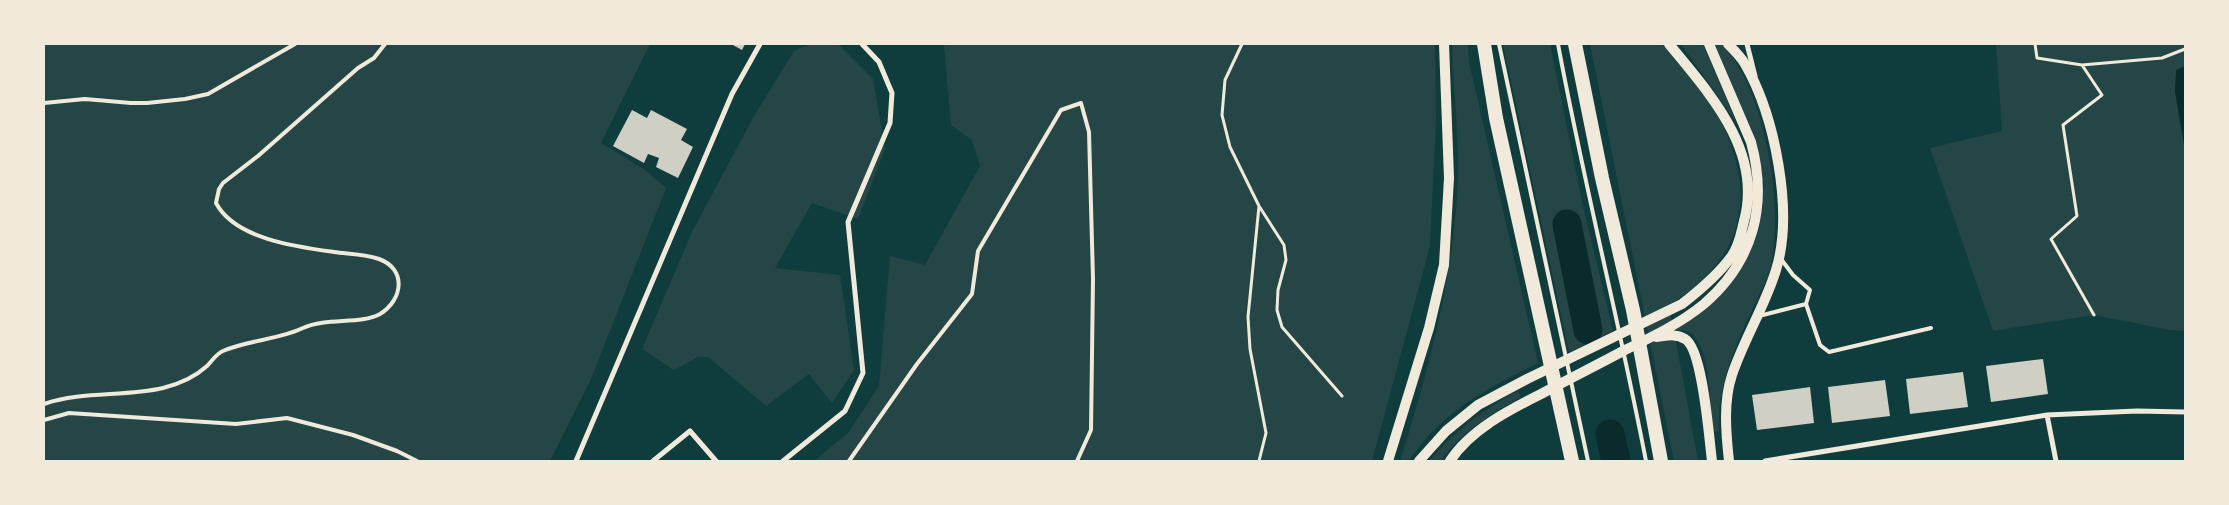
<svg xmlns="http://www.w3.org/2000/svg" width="2229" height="505" font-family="'Archivo Narrow',sans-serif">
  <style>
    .green { fill: #244646 }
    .water { fill: #0a2a2b }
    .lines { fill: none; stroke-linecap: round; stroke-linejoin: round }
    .river { stroke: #0a2a2b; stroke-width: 29 }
    .building { fill: #cfcfc3 }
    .path { stroke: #f1e9da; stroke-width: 3 }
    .service { stroke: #f1e9da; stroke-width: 4 }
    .minor { stroke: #f1e9da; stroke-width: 5 }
    .secondary { stroke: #f1e9da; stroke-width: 10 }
    .trunk { stroke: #f1e9da; stroke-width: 14 }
  </style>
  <rect width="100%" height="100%" fill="#0f3d3e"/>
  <path class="green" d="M 44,44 L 650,44 L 601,143 L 644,169 L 666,188 L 591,379 L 550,461 L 44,461 Z
    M 810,44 L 838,44 L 873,79 L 885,149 L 858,219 L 812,203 L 775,268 L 840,275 L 854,370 L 832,403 L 809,374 L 766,406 L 708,357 L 698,357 L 674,370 L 642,349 L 693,230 L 754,116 L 794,51 Z
    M 944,44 L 1435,44 L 1436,118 L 1430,246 L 1372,461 L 814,461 L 848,433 L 879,386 L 890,256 L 925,265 L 980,166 L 972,140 L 951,125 Z
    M 1452,44 L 1468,44 L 1469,62 L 1538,363 C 1486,389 1442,411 1409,461 L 1400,461 C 1429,369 1455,274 1458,176 C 1459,132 1453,88 1452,44 Z
    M 1503,44 L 1550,44 L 1582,202 L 1613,331 L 1569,352 Z
    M 1590,44 L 1662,44 C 1684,71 1711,98 1725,130 C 1758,205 1738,263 1669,305 L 1673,327 L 1746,257 L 1754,242 L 1759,227 L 1764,184 L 1761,167 L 1748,125 L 1715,44 L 1723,44 C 1766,93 1786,211 1769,273 C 1747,324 1716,374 1719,431 L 1712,432 C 1710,408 1711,350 1692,334 C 1687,330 1681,330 1674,331 L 1698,461 L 1674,461 Z
    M 1681,44 L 1703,44 L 1736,122 Z
    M 1996,44 L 2185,44 L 2185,331 L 2170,330 L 2094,315 L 1993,331 L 1930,148 L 2002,131 Z
    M 1518,391 L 1521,397 C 1491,414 1461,432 1441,461 L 1429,461 C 1453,433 1484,408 1518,391 Z"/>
  <path class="water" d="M 2185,66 L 2185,150 L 2175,92 L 2176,70 Z"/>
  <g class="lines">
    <path class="river" d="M 1567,224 L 1588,330
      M 1610,434 L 1616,461"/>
  </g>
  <path class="building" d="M 731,44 L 745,44 L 742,50 Z
    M 632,110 L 647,118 L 651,110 L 687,129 L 681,140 L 693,147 L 678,178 L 656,167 L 659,158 L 648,154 L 644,163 L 613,146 Z
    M 2043,359 L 2048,394 L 1991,402 L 1986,366 Z
    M 1963,372 L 1968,407 L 1910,414 L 1906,379 Z
    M 1885,380 L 1890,416 L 1832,423 L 1828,387 Z
    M 1810,387 L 1814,423 L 1757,430 L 1752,395 Z"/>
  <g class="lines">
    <path class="path" d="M 1242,44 L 1225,80 L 1222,115 L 1230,147 L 1259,206 L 1284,245 L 1286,260 L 1278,290 L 1277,310 L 1282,327 L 1342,396
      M 2035,44 L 2037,58 L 2082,65 L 2162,58 L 2185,49
      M 2082,65 L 2102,95 L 2063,125 L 2077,216 L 2051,239 L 2094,315
      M 1259,206 L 1248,317 L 1250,349 L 1266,433 L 1259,461"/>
    <path class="service" d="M 1499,44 L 1588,461
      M 1558,44 C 1584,184 1619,321 1646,461
      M 44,103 L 85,99 L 131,103 L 147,103 L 185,99 L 208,94 L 295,44
      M 1806,304 L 1820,345 L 1829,352 L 1931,328
      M 1759,316 L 1806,304 L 1810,290 L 1793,275 L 1781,259
      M 44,404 C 82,391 124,397 163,388 C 179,384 195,377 207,366 C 212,361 216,354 223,351 C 248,340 278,340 303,328 C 327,317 360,325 380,314 C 403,300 407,269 379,259 C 365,254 348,254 334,252 C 297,247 235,239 216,203 L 219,189 L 223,183 L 258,156 L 358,68 L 374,58 L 385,44
      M 44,420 L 69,413 L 236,424 L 287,418 L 353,435 L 397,451 L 417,461
      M 849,461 L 917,364 L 972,294 L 978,251 L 1061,110 L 1081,103 L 1089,132 L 1093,279 L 1091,430 L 1077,461"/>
    <path class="minor" d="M 1747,44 L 1755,76
      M 2047,415 L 2056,461
      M 576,461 L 732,94 L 760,44
      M 653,461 L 690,431 L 716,461
      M 783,461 L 845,411 L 863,373 L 848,222 L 890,123 L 892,93 L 879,62 L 862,44
      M 1765,461 L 2047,415 L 2137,411 L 2185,412"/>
    <path class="secondary" d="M 1728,44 C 1734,50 1741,57 1745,64 C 1775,116 1794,212 1776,270 C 1765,306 1744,339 1732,375 C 1723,402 1726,433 1729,461
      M 1656,337 C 1666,336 1676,333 1685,339 C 1703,349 1709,439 1712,461
      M 1388,461 L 1429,328 L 1444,265 L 1449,178 L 1444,44
      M 1419,461 L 1446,431 L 1478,405 L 1527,379 L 1682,304 C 1700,290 1718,275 1731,257 C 1739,247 1741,233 1744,221 C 1763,151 1710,94 1669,44
      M 1450,461 C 1470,430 1509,410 1541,394 C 1569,379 1597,365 1625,350 C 1652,337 1681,323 1704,304 C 1754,261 1768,204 1751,142 L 1709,44"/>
    <path class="trunk" d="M 1484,44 L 1496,118 L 1572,461
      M 1575,44 L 1602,178 L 1633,310 L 1661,461"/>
  </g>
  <rect width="2229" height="505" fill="none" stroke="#f1e9da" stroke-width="90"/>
</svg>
